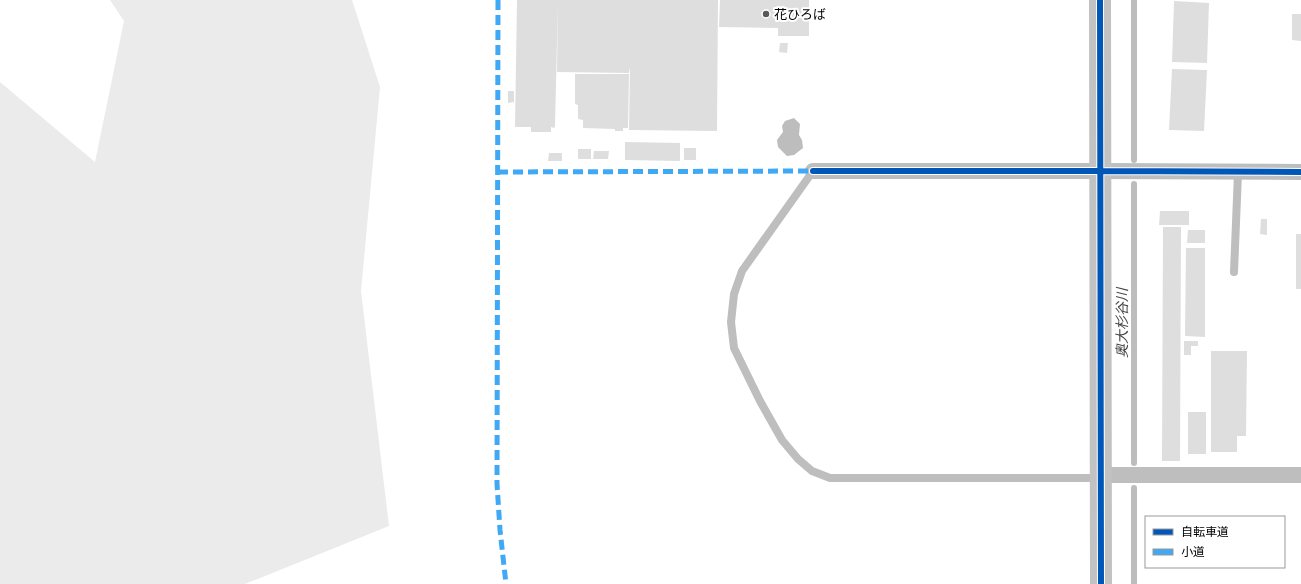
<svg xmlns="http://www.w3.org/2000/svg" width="1301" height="584" font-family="'Golos Text','Noto Sans JP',sans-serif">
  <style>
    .green { fill: #ebebeb }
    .water { fill: #bdbdbd }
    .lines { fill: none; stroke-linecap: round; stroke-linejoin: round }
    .stream { stroke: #bdbdbd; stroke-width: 6 }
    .building { fill: #dedede }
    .lane { stroke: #bebebe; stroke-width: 8 }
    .street { stroke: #bebebe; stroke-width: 16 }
    .secondary { stroke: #c2c2c2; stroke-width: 22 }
    .quiet { stroke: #3fa9f5; stroke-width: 5; stroke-dasharray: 10 5; stroke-linecap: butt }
    .cycleway-casing { stroke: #fff; stroke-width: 8 }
    .cycleway { stroke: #0057b8; stroke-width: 6 }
    .poi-dot { fill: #595959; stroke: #fff; stroke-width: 1.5 }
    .labels { text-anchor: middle; stroke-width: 4; stroke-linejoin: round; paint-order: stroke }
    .poi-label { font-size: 13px; fill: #000; stroke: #fff; text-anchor: start }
    .water-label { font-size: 14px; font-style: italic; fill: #424242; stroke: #fff }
  </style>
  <rect width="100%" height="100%" fill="#fff"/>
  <path class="green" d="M 110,0 L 352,0 L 380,87 L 361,291 L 389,526 L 245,584 L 0,584 L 0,82 L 95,162 L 124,21 Z"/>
  <path class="water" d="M 794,118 L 800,124 L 799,135 L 802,140 L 803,148 L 794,155 L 787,156 L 778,147 L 777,140 L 783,132 L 782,126 L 785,121 Z"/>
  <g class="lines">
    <path class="stream" d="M 1134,0 L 1134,160
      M 1134,463 L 1134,184
      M 1134,584 L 1134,488"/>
  </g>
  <path class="building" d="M 517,0 L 558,0 L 555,126 L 554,128 L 551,127 L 551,132 L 531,132 L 531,127 L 515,127 Z
    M 558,0 L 718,0 L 717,131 L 629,130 L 630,67 L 629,73 L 557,72 Z
    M 720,0 L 809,0 L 809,36 L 778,36 L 778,28 L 719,27 Z
    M 1174,1 L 1209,3 L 1207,63 L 1172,62 Z
    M 1292,14 L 1301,14 L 1301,41 L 1292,40 Z
    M 780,43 L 788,43 L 787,53 L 779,52 Z
    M 1172,69 L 1207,70 L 1204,131 L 1169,130 Z
    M 575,74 L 629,74 L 628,128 L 623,128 L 623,131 L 615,131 L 615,129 L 583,128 L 583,120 L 578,119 L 578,105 L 575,104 Z
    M 508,91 L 514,91 L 514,102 L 508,103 Z
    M 625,142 L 680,143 L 680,161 L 625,160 Z
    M 684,148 L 696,148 L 696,160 L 684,160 Z
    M 578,149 L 591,149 L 591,159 L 578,159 Z
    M 594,151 L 609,151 L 608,159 L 593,159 Z
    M 549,153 L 562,153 L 562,161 L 548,161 Z
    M 1160,211 L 1189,211 L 1189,225 L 1159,225 Z
    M 1261,219 L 1267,219 L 1267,235 L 1260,234 Z
    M 1163,227 L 1181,227 L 1180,461 L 1162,461 Z
    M 1188,230 L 1205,230 L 1205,243 L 1187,243 Z
    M 1296,234 L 1301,234 L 1301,289 L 1296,289 Z
    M 1186,248 L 1205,248 L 1205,337 L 1185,336 Z
    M 1184,341 L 1198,341 L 1198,346 L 1191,346 L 1191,355 L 1184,355 Z
    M 1211,351 L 1247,351 L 1246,436 L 1237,436 L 1237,452 L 1211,452 Z
    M 1188,412 L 1206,412 L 1206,454 L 1188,454 Z"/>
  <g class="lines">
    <path class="lane" d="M 813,171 L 742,271 L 734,294 L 731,322 L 734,348 L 760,401 L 782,440 L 798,459 L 812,471 L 830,478 L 1100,478
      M 1234,272 L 1238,173"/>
    <path class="street" d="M 813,171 L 1100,171 L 1301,172
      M 1100,475 L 1301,475"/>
    <path class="secondary" d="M 1100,0 L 1101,584"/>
    <path class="quiet" d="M 498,0 L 497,484 L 500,530 L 506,584
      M 498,172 L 813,171"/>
    <g class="cycleway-casing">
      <path id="cycleway" d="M 1100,0 L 1101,584
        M 813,171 L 1100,171 L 1301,172"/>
    </g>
    <use href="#cycleway" class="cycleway"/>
  </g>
  <circle class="poi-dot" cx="766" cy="14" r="4"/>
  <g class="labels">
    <g class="poi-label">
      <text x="774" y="19">花ひろば</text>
    </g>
    <g class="water-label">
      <text transform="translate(1122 323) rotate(-90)" y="5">奥大杉谷川</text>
    </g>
  </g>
  <rect x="1145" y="516" width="140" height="52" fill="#ffffff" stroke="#999999"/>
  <rect x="1153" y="529" width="20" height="6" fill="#0057b8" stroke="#999999"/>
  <text x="1181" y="536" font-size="12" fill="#000000">自転車道</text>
  <rect x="1153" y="549" width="20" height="6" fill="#3fa9f5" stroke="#999999"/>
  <text x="1181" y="556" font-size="12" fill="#000000">小道</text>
</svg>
